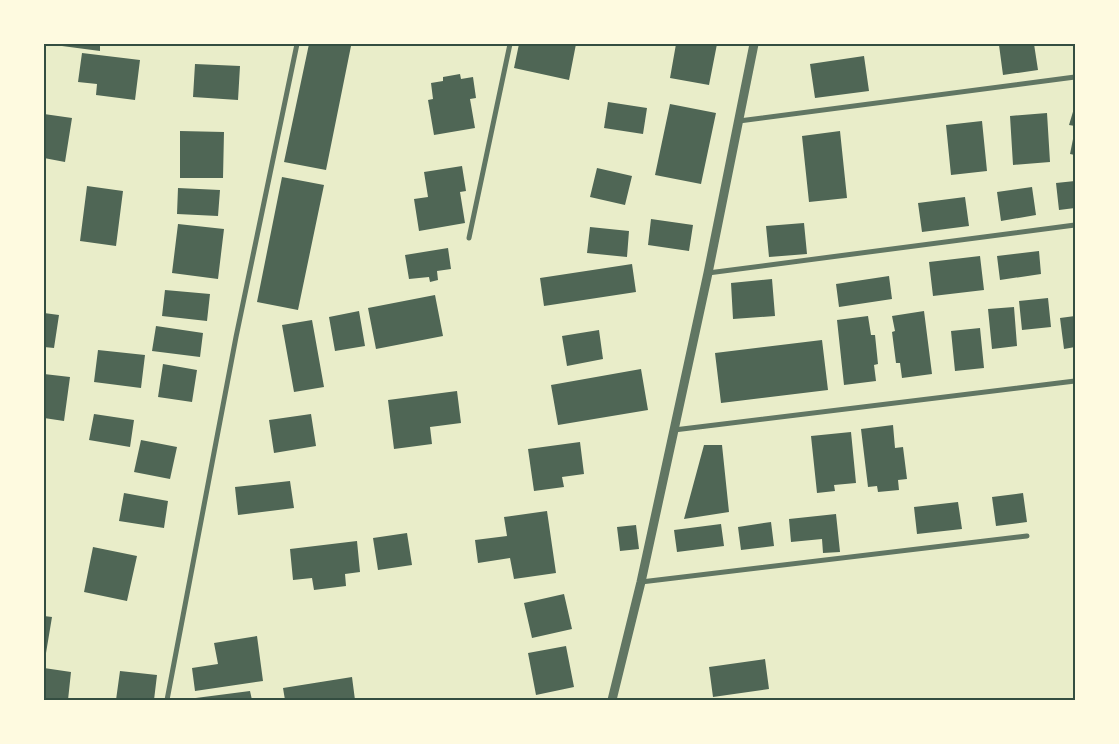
<svg xmlns="http://www.w3.org/2000/svg" width="1119" height="744" font-family="'Nunito Sans',sans-serif">
  <style>
    .building { fill: #4f6655 }
    .lines { fill: none; stroke-linecap: round; stroke-linejoin: round }
    .minor { stroke: #617663; stroke-width: 5 }
    .tertiary { stroke: #617663; stroke-width: 9 }
    .neatline { fill: none; stroke: #344e41; stroke-width: 2 }
  </style>
  <rect width="100%" height="100%" fill="#e9edc9"/>
  <path class="building" d="M 63,44 L 100,44 L 100,51 L 62,46 Z
    M 309,44 L 340,44 L 351,46 L 326,170 L 284,162 Z
    M 519,44 L 576,44 L 569,80 L 514,68 Z
    M 676,44 L 717,44 L 709,85 L 670,78 Z
    M 1008,44 L 1034,44 L 1038,70 L 1003,75 L 999,45 Z
    M 82,53 L 140,60 L 135,100 L 96,95 L 97,84 L 78,82 Z
    M 864,56 L 869,91 L 815,98 L 810,64 Z
    M 195,64 L 240,66 L 238,100 L 193,97 Z
    M 460,74 L 461,79 L 473,77 L 476,98 L 470,99 L 475,128 L 434,135 L 428,100 L 433,99 L 431,83 L 443,81 L 443,77 Z
    M 608,102 L 647,108 L 643,134 L 604,128 Z
    M 670,104 L 716,113 L 701,184 L 655,175 Z
    M 1075,105 L 1075,126 L 1069,125 Z
    M 1047,113 L 1050,162 L 1013,165 L 1010,116 Z
    M 44,114 L 72,118 L 65,162 L 44,158 Z
    M 982,121 L 987,171 L 951,175 L 946,125 Z
    M 180,131 L 224,132 L 223,178 L 180,178 Z
    M 840,131 L 847,198 L 809,202 L 802,136 Z
    M 1074,134 L 1075,134 L 1075,155 L 1070,154 Z
    M 462,166 L 466,191 L 460,192 L 465,223 L 419,231 L 414,199 L 428,197 L 424,172 Z
    M 597,168 L 632,176 L 625,205 L 590,197 Z
    M 282,177 L 324,185 L 298,310 L 257,302 Z
    M 1075,181 L 1075,208 L 1059,210 L 1056,183 Z
    M 87,186 L 123,191 L 116,246 L 80,241 Z
    M 1032,187 L 1036,215 L 1001,221 L 997,192 Z
    M 178,188 L 220,190 L 218,216 L 177,214 Z
    M 965,197 L 969,226 L 922,232 L 918,203 Z
    M 651,219 L 693,225 L 689,251 L 648,245 Z
    M 804,223 L 807,254 L 769,257 L 766,226 Z
    M 178,224 L 224,229 L 218,279 L 172,273 Z
    M 590,227 L 629,231 L 627,257 L 587,253 Z
    M 448,248 L 451,269 L 437,271 L 438,280 L 430,282 L 429,277 L 409,279 L 405,255 Z
    M 1039,251 L 1041,274 L 1000,280 L 997,256 Z
    M 980,256 L 984,290 L 933,296 L 929,262 Z
    M 632,264 L 636,292 L 544,306 L 540,278 Z
    M 889,276 L 892,299 L 839,307 L 836,284 Z
    M 772,279 L 775,316 L 733,319 L 731,283 Z
    M 165,290 L 210,294 L 207,321 L 162,316 Z
    M 435,295 L 443,336 L 376,349 L 368,308 Z
    M 1048,298 L 1051,327 L 1022,330 L 1019,301 Z
    M 1014,307 L 1017,346 L 992,349 L 988,309 Z
    M 359,311 L 365,346 L 335,351 L 329,317 Z
    M 924,311 L 932,374 L 902,378 L 900,363 L 896,363 L 892,332 L 895,331 L 892,316 Z
    M 44,313 L 59,315 L 54,348 L 44,347 Z
    M 868,316 L 871,335 L 875,335 L 878,364 L 874,365 L 876,381 L 844,385 L 837,320 Z
    M 1075,316 L 1075,347 L 1064,349 L 1060,318 Z
    M 312,320 L 324,387 L 294,392 L 282,325 Z
    M 156,326 L 203,333 L 200,357 L 152,351 Z
    M 980,328 L 984,368 L 955,371 L 951,331 Z
    M 599,330 L 603,359 L 567,366 L 562,336 Z
    M 822,340 L 828,390 L 721,403 L 715,353 Z
    M 98,350 L 145,355 L 141,388 L 94,382 Z
    M 163,364 L 197,370 L 192,402 L 158,397 Z
    M 641,369 L 648,410 L 558,425 L 551,385 Z
    M 44,374 L 70,377 L 64,421 L 44,418 Z
    M 457,391 L 461,423 L 430,427 L 432,444 L 394,449 L 388,400 Z
    M 94,414 L 134,420 L 130,447 L 89,440 Z
    M 311,414 L 316,446 L 274,453 L 269,420 Z
    M 893,425 L 895,448 L 903,447 L 907,479 L 898,480 L 899,490 L 878,492 L 877,486 L 868,487 L 861,429 Z
    M 851,432 L 856,483 L 834,485 L 835,491 L 817,493 L 811,436 Z
    M 141,440 L 177,447 L 170,479 L 134,472 Z
    M 580,442 L 584,474 L 562,477 L 564,487 L 534,491 L 528,449 Z
    M 704,445 L 722,445 L 729,512 L 684,519 Z
    M 290,481 L 294,508 L 238,515 L 235,487 Z
    M 124,493 L 168,501 L 164,528 L 119,521 Z
    M 1023,493 L 1027,522 L 996,526 L 992,497 Z
    M 958,502 L 962,529 L 917,534 L 914,507 Z
    M 547,511 L 556,573 L 514,579 L 510,558 L 478,563 L 475,540 L 507,536 L 504,517 Z
    M 836,514 L 840,552 L 823,553 L 822,539 L 791,542 L 789,519 Z
    M 771,522 L 774,546 L 741,550 L 738,527 Z
    M 721,524 L 724,546 L 677,552 L 674,530 Z
    M 636,525 L 639,549 L 620,551 L 617,527 Z
    M 407,533 L 412,565 L 378,570 L 373,538 Z
    M 357,541 L 360,572 L 345,574 L 346,586 L 314,590 L 312,578 L 293,580 L 290,549 Z
    M 93,547 L 137,556 L 127,601 L 84,592 Z
    M 564,594 L 572,629 L 532,638 L 524,603 Z
    M 44,616 L 52,617 L 45,659 L 44,659 Z
    M 257,636 L 263,681 L 195,691 L 192,668 L 218,664 L 214,643 Z
    M 566,646 L 574,687 L 536,695 L 528,653 Z
    M 765,659 L 769,689 L 713,697 L 709,667 Z
    M 44,668 L 71,672 L 68,700 L 44,700 Z
    M 120,671 L 157,675 L 154,700 L 116,700 Z
    M 352,677 L 355,700 L 285,700 L 283,688 Z
    M 250,691 L 252,700 L 188,700 L 188,699 Z"/>
  <g class="lines">
    <path class="minor" d="M 739,121 L 1075,77
      M 469,238 L 510,44
      M 708,273 L 1075,225
      M 674,430 L 1075,381
      M 641,582 L 1027,536
      M 167,700 L 236,337 L 297,44"/>
    <path class="tertiary" d="M 612,700 L 641,582 L 674,430 L 708,273 L 754,44"/>
  </g>
  <rect width="1119" height="744" fill="none" stroke="#fefae0" stroke-width="90"/>
  <rect x="45" y="45" width="1029" height="654" class="neatline"/>
</svg>
